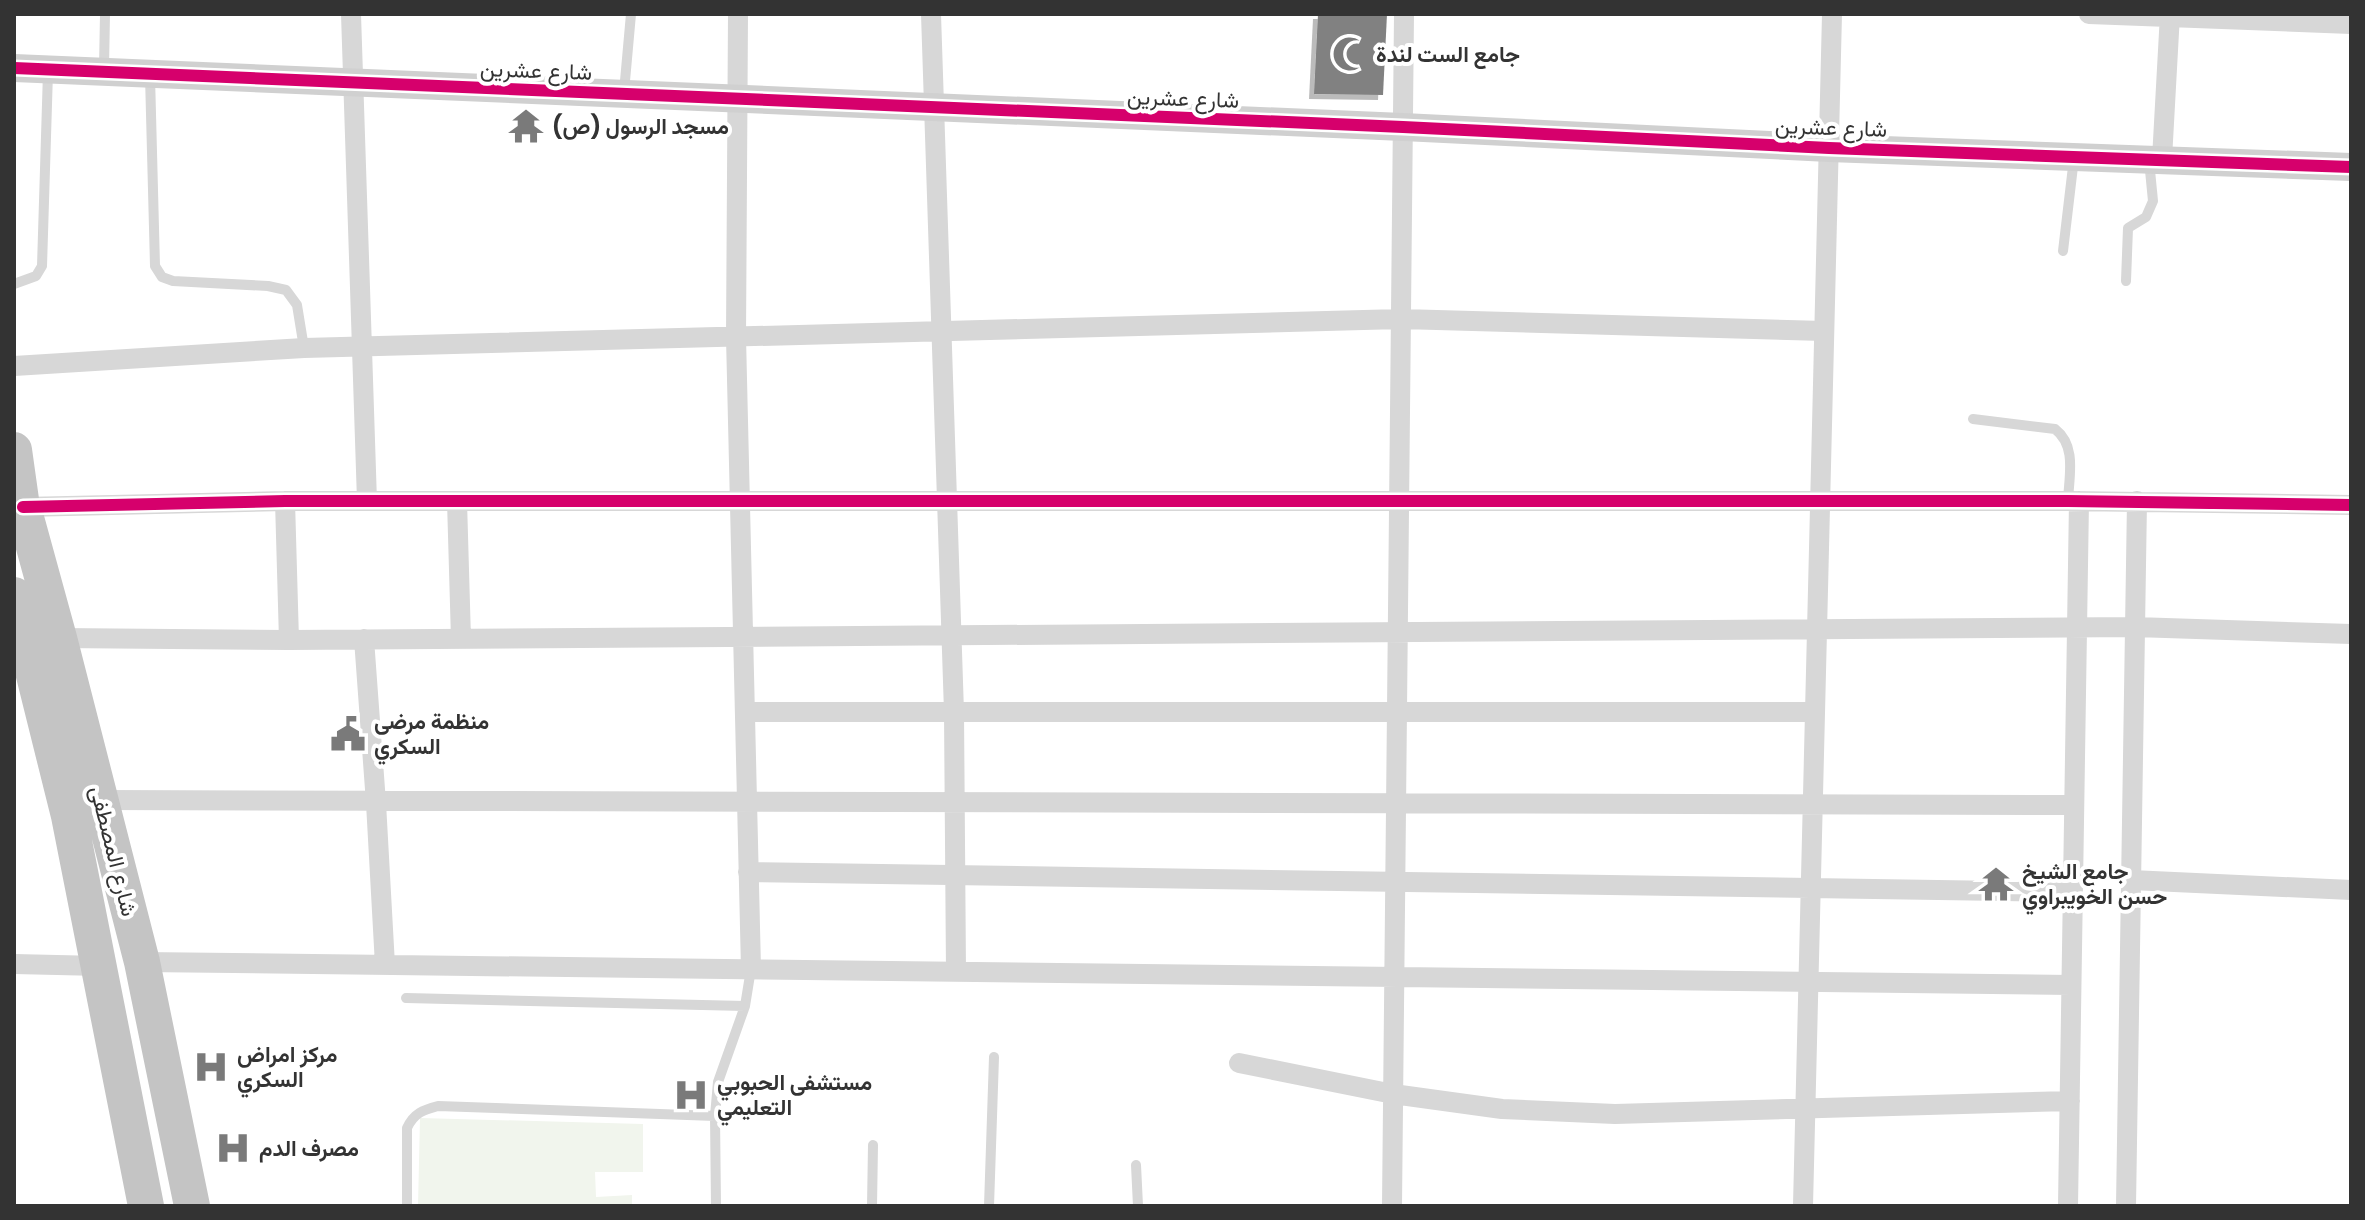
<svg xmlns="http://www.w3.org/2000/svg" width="2365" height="1220" font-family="Poppins,Vazirmatn,sans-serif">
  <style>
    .green { fill: #f1f5ed }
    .building { fill: #818181; filter: url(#shadow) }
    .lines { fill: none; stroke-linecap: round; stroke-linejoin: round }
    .lane { stroke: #d7d7d7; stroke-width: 10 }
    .street { stroke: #d7d7d7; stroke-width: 20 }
    .secondary { stroke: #d0d0d0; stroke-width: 28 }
    .highway { stroke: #c4c4c4; stroke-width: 36 }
    .cycleway-casing { stroke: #fff; stroke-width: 17 }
    .cycleway { stroke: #d6006c; stroke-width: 12 }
    .labels { text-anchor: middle; stroke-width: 8; stroke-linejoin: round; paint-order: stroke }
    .poi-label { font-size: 22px; font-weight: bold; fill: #333; stroke: #fff; text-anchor: start }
    .street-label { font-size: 22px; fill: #333; stroke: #fff }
  </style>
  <defs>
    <filter id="shadow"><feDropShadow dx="-5" dy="5" stdDeviation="0" flood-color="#0004"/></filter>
  </defs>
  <rect width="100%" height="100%" fill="#fff"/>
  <path class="green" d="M 420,1118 L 643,1124 L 643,1172 L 595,1172 L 596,1197 L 632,1195 L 632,1206 L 418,1206 Z"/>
  <path class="building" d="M 1318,14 L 1387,14 L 1383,95 L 1314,94 Z"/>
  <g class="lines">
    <path class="lane" d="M 104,68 L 105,14
      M 150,76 L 155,266 L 162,277 L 173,281 L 268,286 L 286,290 L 297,305 L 304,348
      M 624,92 L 631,14
      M 2063,251 L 2074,158
      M 2126,281 L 2128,228 L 2146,217 L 2153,201 L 2149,160
      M 14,284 L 36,276 L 42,266 L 48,72
      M 1973,419 L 2055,429 C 2077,446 2069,476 2068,501
      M 406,998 L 745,1006
      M 1136,1165 L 1138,1206
      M 407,1206 L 407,1128 C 414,1113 423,1110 438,1106 L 715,1116
      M 716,1206 L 715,1116 L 718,1082 L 745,1006 L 751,969
      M 872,1206 L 873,1145
      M 989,1206 L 994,1057"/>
    <path class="street" d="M 351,14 L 367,501
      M 738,14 L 736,337 L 751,969
      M 931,14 L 954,712 L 956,972
      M 2089,14 L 2351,24
      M 2162,159 L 2170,14
      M 14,366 L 304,348 L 1401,319 L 1824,331
      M 285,501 L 289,640
      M 457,501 L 461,639
      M 23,507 L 285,501 L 2068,501 L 2351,505
      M 59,638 L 289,640 L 2135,627 L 2351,634
      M 364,639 L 376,803 L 385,965
      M 745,712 L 1815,712
      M 101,800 L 2074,805
      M 748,872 L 2073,892
      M 2131,880 L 2351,890
      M 142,962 L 2071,985
      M 14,964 L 100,966
      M 1239,1063 L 1393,1094 L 1502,1109 L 1615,1114 L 2070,1101
      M 1392,1206 L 1404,14
      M 1803,1206 L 1832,14
      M 2068,1206 L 2079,501
      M 2126,1206 L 2137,501"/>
    <path class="secondary" d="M 14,68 L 1403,127 L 1829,148 L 2351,167"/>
    <path class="highway" d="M 14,450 L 21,500
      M 14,484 L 23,507 L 59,638 L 142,962 L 192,1206
      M 14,595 L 69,816 L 146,1206"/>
    <g class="cycleway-casing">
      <path id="cycleway" d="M 14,68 L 1403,127 L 1829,148 L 2351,167
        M 23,507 L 285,501 L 2068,501 L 2351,505"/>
    </g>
    <use href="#cycleway" class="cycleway"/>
  </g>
  <defs>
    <g id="mosque-bare" transform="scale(2.76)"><path d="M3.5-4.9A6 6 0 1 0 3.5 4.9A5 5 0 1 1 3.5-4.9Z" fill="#7a7a7a" stroke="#fff" stroke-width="2.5" paint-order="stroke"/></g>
    <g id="temple-bare" transform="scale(2.76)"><path d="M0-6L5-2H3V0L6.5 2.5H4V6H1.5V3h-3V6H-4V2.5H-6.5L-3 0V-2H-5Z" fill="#7a7a7a" stroke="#fff" stroke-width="2.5" paint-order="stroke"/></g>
    <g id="civic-bare" transform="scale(2.76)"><path d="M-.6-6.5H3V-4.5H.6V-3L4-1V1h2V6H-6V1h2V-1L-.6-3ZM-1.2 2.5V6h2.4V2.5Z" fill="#7a7a7a" stroke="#fff" stroke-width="2.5" paint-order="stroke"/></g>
    <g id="hospital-bare" transform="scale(2.76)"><path d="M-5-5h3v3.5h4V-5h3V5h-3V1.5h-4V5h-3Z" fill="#7a7a7a" stroke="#fff" stroke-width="2.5" paint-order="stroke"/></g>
  </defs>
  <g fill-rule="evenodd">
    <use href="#mosque-bare" x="1350" y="54"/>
    <use href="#temple-bare" x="526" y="126"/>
    <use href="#civic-bare" x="348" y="734"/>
    <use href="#temple-bare" x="1996" y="884"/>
    <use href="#hospital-bare" x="211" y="1067"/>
    <use href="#hospital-bare" x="691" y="1095"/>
    <use href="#hospital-bare" x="233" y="1148"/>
  </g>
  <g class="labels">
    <g class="poi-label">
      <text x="1376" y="62">جامع الست لندة</text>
      <text x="552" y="134">مسجد الرسول (ص)</text>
      <text x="374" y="729">منظمة مرضى<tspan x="374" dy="25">السكري</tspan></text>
      <text x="2022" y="879">جامع الشيخ<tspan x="2022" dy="25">حسن الخويبراوي</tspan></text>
      <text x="237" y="1062">مركز امراض<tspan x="237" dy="25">السكري</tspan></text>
      <text x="717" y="1090">مستشفى الحبوبي<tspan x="717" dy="25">التعليمي</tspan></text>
      <text x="259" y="1156">مصرف الدم</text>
    </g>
    <g class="street-label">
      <text transform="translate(536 70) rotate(2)" y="8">شارع عشرين</text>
      <text transform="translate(1183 98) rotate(2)" y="8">شارع عشرين</text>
      <text transform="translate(1831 127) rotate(2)" y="8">شارع عشرين</text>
      <text transform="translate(114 851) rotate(76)" y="8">شارع المصطفى</text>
    </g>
  </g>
  <rect width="2365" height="1220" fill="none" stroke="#333333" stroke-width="32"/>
</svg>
